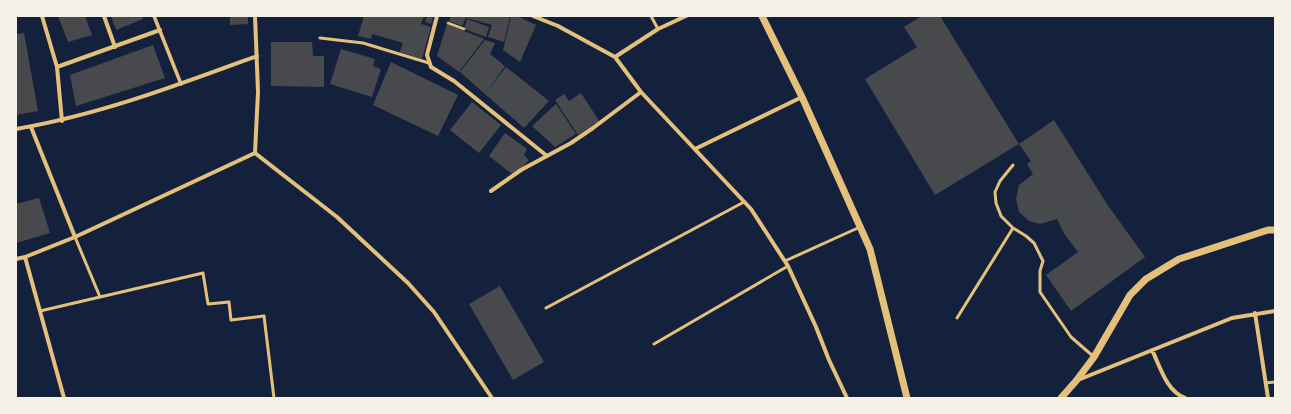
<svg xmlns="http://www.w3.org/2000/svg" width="1291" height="414" font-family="Ubuntu,sans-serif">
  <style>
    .building { fill: #48494c }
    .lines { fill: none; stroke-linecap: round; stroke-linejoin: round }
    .path { stroke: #e5c07b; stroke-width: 2.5 }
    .service { stroke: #e5c07b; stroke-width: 3 }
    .pedestrian { stroke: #e5c07b; stroke-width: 3.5 }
    .minor { stroke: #e5c07b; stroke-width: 4 }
    .tertiary { stroke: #e5c07b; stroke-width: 7 }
  </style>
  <rect width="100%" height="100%" fill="#14213d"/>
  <path class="building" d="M 58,16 L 85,16 L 92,35 L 68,42 Z
    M 111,16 L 142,16 L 143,19 L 116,30 Z
    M 230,16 L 248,16 L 248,24 L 230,25 Z
    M 364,16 L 424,16 L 421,24 L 431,27 L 422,59 L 400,52 L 403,43 L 372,34 L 371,39 L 358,36 Z
    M 427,16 L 433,16 L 431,24 L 425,22 Z
    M 451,16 L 510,16 L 504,42 L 488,37 L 492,25 L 466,18 L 462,26 L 449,21 Z
    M 511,16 L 517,16 L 536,25 L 520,62 L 503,50 Z
    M 922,16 L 940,16 L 1019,144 L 935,195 L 865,79 L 917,47 L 904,27 Z
    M 467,19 L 489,27 L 486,37 L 464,29 Z
    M 447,24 L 484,39 L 459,72 L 437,56 Z
    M 24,33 L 38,111 L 16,115 L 16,34 Z
    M 485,40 L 495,43 L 490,54 L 505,66 L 485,94 L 460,72 Z
    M 271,42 L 312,42 L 313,56 L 324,56 L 324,87 L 271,86 Z
    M 153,45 L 165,78 L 76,106 L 70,75 Z
    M 341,49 L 375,59 L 373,66 L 381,69 L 372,97 L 330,84 Z
    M 391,62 L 458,95 L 438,136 L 373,105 Z
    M 506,67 L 549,101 L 524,128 L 485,94 Z
    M 581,93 L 599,121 L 578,135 L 555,100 L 564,94 L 569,101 Z
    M 472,102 L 501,125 L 479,153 L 450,130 Z
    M 556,104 L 576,134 L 555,147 L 532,126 Z
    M 1054,120 L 1107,204 L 1145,257 L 1071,311 L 1046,275 L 1078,252 L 1065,235 L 1057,219 L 1040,224 L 1029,221 L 1019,212 L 1016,199 L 1019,185 L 1033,174 L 1027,164 L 1031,161 L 1019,144 Z
    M 505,133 L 527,149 L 524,155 L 529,160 L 522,168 L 512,174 L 489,156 Z
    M 39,198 L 50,233 L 16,243 L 16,204 Z
    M 500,286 L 544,362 L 513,380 L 469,304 Z"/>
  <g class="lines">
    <path class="path" d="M 448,23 L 464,29"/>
    <path class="service" d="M 651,16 L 658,29
      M 320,38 L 363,43 L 429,63
      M 1013,165 L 1000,181 L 995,192 L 996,203 L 1001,216 L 1013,228 L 1026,236 L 1034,243 L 1043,261 L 1040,271 L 1040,292 L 1071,337 L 1094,357
      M 75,237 L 100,297
      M 785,261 L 860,227
      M 546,308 L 744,202
      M 40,311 L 203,273 L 208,304 L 229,302 L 231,320 L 264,316 L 274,398
      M 957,318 L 1013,228
      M 654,344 L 788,266
      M 1266,383 L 1275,382"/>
    <path class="pedestrian" d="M 154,16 L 181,84"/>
    <path class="minor" d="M 42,16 L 57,67 L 62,121
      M 104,16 L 115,47
      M 255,16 L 258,92 L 255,153 L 337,217 L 408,283 L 434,312 L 492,398
      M 437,16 L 427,55 L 431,67 L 454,81 L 547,156
      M 533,16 L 558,26 L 615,57 L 641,92 L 751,209 L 788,266 L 816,327 L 829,360 L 847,398
      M 615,57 L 658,29 L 686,16
      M 57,67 L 160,30
      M 31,127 L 75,237
      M 16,129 C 99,115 178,85 257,56
      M 695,149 L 802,97
      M 491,191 L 521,170 L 571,143 L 593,128 L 641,92
      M 25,257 L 64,398
      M 16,259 L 25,257 L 75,237 L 255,153
      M 1255,313 L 1268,398
      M 1152,350 C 1160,366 1166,391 1185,398
      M 1078,380 L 1232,318 L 1275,311"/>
    <path class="tertiary" d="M 762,16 L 802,97 L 870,249 L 907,398
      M 1061,398 L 1076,381 L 1094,357 L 1130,295 L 1146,279 L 1179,259 L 1268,230 L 1275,230"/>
  </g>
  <rect width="1291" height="414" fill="none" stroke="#f6f1e7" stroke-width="34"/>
</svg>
